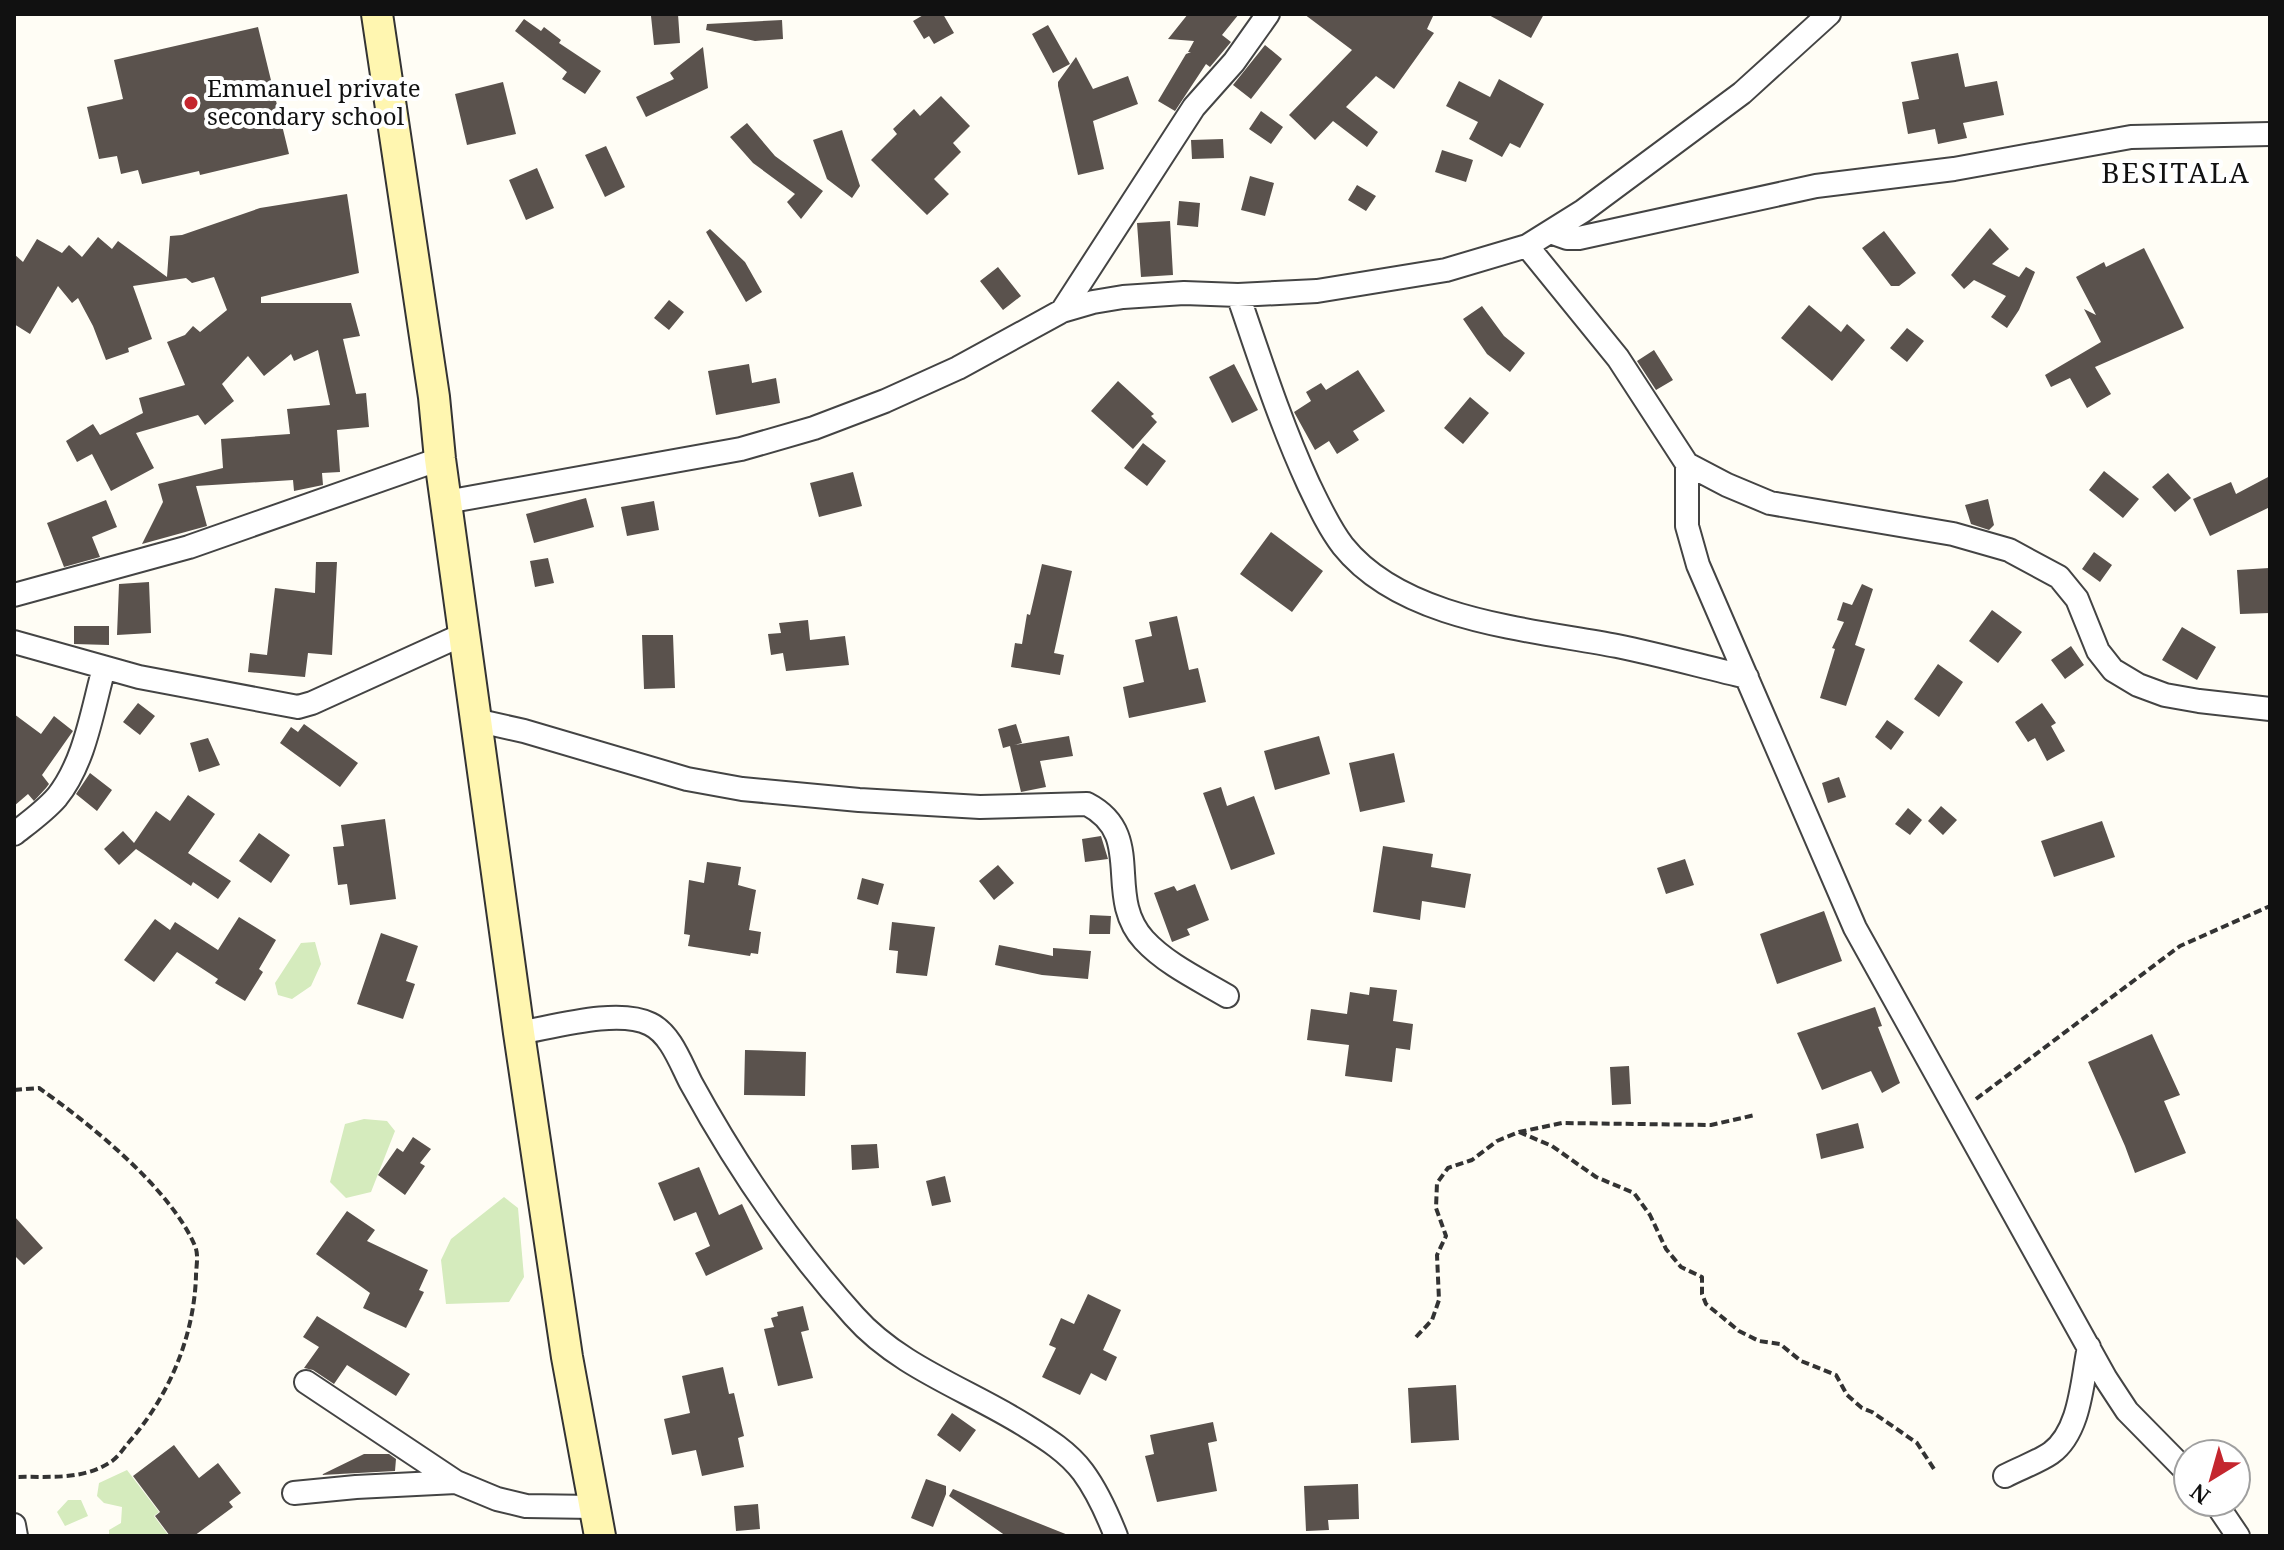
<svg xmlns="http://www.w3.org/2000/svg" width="2284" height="1550" font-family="'Noto Serif',serif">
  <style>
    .green { fill: #d5ebbd }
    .building { fill: #5a524d }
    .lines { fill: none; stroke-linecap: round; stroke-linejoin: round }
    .minor-casing { stroke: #444; stroke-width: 26 }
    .secondary-casing { stroke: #333; stroke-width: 34 }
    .path { stroke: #333; stroke-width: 4; stroke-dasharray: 8 4; stroke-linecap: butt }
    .minor { stroke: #fff; stroke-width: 22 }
    .secondary { stroke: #fff6b0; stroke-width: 30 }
    .poi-dot { fill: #c4262e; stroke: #fff; stroke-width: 3 }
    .labels { text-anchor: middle; stroke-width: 8; stroke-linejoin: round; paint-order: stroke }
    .poi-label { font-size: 24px; fill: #111; stroke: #fff; text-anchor: start }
    .quarter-label { font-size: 28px; letter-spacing: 2px; fill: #111; stroke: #fff }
  </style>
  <rect width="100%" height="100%" fill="#fffdf5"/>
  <path class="green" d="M 315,942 L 321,964 L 311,986 L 292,999 L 278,995 L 275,983 L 301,943 Z
    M 364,1119 L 387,1121 L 395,1131 L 371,1192 L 346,1198 L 330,1182 L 345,1124 Z
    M 504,1197 L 518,1208 L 524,1277 L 509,1302 L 446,1304 L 441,1260 L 451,1239 Z
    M 127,1470 L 159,1512 L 154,1516 L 169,1536 L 109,1536 L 109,1530 L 121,1523 L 122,1507 L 104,1503 L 97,1496 L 99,1483 Z
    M 68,1500 L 81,1500 L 88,1516 L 65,1526 L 57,1512 Z"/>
  <path class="building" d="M 678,14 L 680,43 L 654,45 L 651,16 Z
    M 925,14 L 943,14 L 954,33 L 934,44 L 929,36 L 924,39 L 913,21 Z
    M 1188,14 L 1239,14 L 1222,35 L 1231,42 L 1210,67 L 1206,64 L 1175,111 L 1158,101 L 1186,54 L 1191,52 L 1188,52 L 1194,41 L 1168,39 Z
    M 1304,14 L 1434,14 L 1427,29 L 1434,33 L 1394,89 L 1376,76 L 1346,107 L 1378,132 L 1367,147 L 1333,121 L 1315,140 L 1289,115 L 1352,50 Z
    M 1487,14 L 1544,14 L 1531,38 Z
    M 524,19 L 541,31 L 544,27 L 561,40 L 559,43 L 601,71 L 585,94 L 562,79 L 567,72 L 515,31 Z
    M 782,20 L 783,39 L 755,41 L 706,30 L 707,24 Z
    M 1048,25 L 1070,64 L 1053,73 L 1032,34 Z
    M 258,27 L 289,154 L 200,175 L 199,171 L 142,184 L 138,170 L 121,174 L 117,156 L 99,159 L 87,107 L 123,99 L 114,60 Z
    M 1265,45 L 1282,59 L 1251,99 L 1233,85 Z
    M 703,47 L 708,88 L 646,117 L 636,97 L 674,79 L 670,73 Z
    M 1958,53 L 1965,87 L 1997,81 L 2004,115 L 1963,123 L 1967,138 L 1938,144 L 1935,129 L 1908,134 L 1902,102 L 1919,99 L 1911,62 Z
    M 1076,57 L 1093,89 L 1128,76 L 1138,104 L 1093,121 L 1104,169 L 1078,175 L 1058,86 L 1058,82 Z
    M 1499,79 L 1544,104 L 1520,148 L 1510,143 L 1502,157 L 1469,139 L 1478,122 L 1446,106 L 1459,81 L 1490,97 Z
    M 503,82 L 516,134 L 467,145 L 455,94 Z
    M 941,96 L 970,126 L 953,143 L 961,152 L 934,179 L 949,194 L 927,215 L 871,160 L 897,134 L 893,129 L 914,109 L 920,116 Z
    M 1261,111 L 1283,127 L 1271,144 L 1249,129 Z
    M 747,123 L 775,156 L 823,191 L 801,219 L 787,202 L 795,194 L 753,163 L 730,137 Z
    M 842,130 L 860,186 L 852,198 L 827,179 L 813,140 Z
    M 1223,139 L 1224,158 L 1192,159 L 1191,140 Z
    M 606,146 L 625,187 L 605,197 L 585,155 Z
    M 1442,150 L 1473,160 L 1466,182 L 1435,172 Z
    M 537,168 L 554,208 L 526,220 L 509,180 Z
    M 1250,176 L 1274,183 L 1265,216 L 1241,210 Z
    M 1357,185 L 1376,196 L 1366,211 L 1348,200 Z
    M 347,194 L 359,273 L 261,297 L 261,303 L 351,303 L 360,336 L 343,339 L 356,394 L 366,393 L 369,427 L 337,430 L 340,472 L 322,473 L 323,485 L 294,491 L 293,480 L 196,486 L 207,526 L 142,544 L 163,502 L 158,484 L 223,468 L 221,439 L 290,434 L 287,409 L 330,405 L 318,350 L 294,361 L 291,354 L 264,376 L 248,356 L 222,384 L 234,401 L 205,425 L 198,415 L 136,433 L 154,468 L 111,491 L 92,454 L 77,462 L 66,441 L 93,424 L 100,435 L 143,413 L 139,398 L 185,385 L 167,342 L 185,335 L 193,326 L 200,332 L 227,310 L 214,277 L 192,283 L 186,278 L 133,286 L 152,339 L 128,348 L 129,352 L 106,360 L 93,326 L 78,298 L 72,303 L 58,286 L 30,334 L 14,324 L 14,254 L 23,262 L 37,239 L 62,253 L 69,245 L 82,257 L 98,237 L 112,249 L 118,241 L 167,277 L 170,236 L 182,235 L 260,208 Z
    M 1179,201 L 1200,203 L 1198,227 L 1177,225 Z
    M 1170,221 L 1173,275 L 1141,277 L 1137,223 Z
    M 1990,228 L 2009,249 L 1992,264 L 2019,277 L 2026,267 L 2035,272 L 2019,310 L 2007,328 L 1991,317 L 2006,296 L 1974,280 L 1964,289 L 1951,275 Z
    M 710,229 L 745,262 L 762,292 L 746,302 L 706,232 Z
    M 1884,231 L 1916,273 L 1899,286 L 1891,286 L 1862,248 Z
    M 2144,248 L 2184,328 L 2095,367 L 2111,394 L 2087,408 L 2070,378 L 2051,387 L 2045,375 L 2101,342 L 2084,309 L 2096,315 L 2076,277 L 2104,262 L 2106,267 Z
    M 998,267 L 1021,296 L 1003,310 L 980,281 Z
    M 669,300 L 684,312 L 669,330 L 654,318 Z
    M 1809,305 L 1841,332 L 1847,324 L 1865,340 L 1832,381 L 1781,338 Z
    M 1482,306 L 1504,336 L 1525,353 L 1510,372 L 1487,354 L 1463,319 Z
    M 1907,328 L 1924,341 L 1907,362 L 1890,348 Z
    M 1654,350 L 1673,380 L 1656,390 L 1637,361 Z
    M 749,364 L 752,383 L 776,378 L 780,403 L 716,415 L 708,371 Z
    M 1234,364 L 1258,410 L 1232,423 L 1209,377 Z
    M 1358,370 L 1385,411 L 1353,431 L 1359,440 L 1337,454 L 1329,441 L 1315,450 L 1294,412 L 1311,401 L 1306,392 L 1321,383 L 1326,390 Z
    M 1118,381 L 1154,414 L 1151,416 L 1157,422 L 1133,449 L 1091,411 Z
    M 1470,397 L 1489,413 L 1463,444 L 1444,428 Z
    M 1143,443 L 1166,461 L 1147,486 L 1124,468 Z
    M 2104,471 L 2139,499 L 2123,518 L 2089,490 Z
    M 853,472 L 862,506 L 819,517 L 810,483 Z
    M 2168,473 L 2191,498 L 2175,512 L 2152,487 Z
    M 2270,476 L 2270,507 L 2210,536 L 2193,499 L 2231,482 L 2236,494 Z
    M 586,498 L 594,527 L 534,543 L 526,514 Z
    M 1988,499 L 1994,525 L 1989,530 L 1971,524 L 1965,505 Z
    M 106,500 L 117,527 L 92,537 L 100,557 L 64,567 L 47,523 Z
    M 654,501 L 659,530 L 627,536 L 621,507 Z
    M 1271,532 L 1323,571 L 1292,612 L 1240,574 Z
    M 2094,552 L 2112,565 L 2100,582 L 2082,569 Z
    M 548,558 L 554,583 L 535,587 L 530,561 Z
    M 316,562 L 337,562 L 332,655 L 308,653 L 305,677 L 248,672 L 250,653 L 267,655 L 275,588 L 315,593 Z
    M 1042,564 L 1072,571 L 1054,653 L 1064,655 L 1060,675 L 1011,667 L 1015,643 L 1022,644 L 1027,614 L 1030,615 Z
    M 2269,568 L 2270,613 L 2240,614 L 2237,570 Z
    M 149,582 L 151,633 L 117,635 L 119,584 Z
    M 1862,584 L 1873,589 L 1855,645 L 1865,649 L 1846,706 L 1820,698 L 1835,649 L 1832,648 L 1844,622 L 1837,620 L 1843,602 L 1852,605 Z
    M 1992,610 L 2022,632 L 1998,663 L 1969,641 Z
    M 1177,616 L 1189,670 L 1198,668 L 1206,702 L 1129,718 L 1123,687 L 1144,682 L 1135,640 L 1152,636 L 1149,622 Z
    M 808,620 L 810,640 L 845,636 L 849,665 L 786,671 L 783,653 L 771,655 L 768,634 L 781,633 L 779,623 Z
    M 74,626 L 109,626 L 109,645 L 74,644 Z
    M 2182,627 L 2216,647 L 2197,680 L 2162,660 Z
    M 642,635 L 673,635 L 675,688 L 644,689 Z
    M 2071,646 L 2084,665 L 2065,679 L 2051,660 Z
    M 1938,664 L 1963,682 L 1939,717 L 1914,699 Z
    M 138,703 L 155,716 L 140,735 L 123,722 Z
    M 2042,703 L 2056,723 L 2051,726 L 2065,751 L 2047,761 L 2035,738 L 2028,742 L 2015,722 Z
    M 14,714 L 41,734 L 54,716 L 73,731 L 42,775 L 49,784 L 46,788 L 34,801 L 28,794 L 14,806 Z
    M 1887,720 L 1904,732 L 1891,750 L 1875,737 Z
    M 304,724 L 358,763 L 340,787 L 280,743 L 291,727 L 298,732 Z
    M 1016,724 L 1022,743 L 1014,745 L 1069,736 L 1073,756 L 1040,761 L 1046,787 L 1021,792 L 1010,746 L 1003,748 L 998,729 Z
    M 1319,736 L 1330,774 L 1275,790 L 1264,751 Z
    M 208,738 L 220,765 L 199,772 L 190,743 Z
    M 1394,753 L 1405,802 L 1360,812 L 1349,763 Z
    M 90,773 L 112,790 L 97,811 L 76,794 Z
    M 1839,777 L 1846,797 L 1828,803 L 1822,783 Z
    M 1221,787 L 1227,806 L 1254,796 L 1275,854 L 1231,870 L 1203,793 Z
    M 188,795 L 215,814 L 188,853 L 231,881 L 218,899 L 193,882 L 191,886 L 136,849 L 119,865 L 104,849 L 123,831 L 134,843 L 156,811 L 170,821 Z
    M 1941,806 L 1957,820 L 1943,835 L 1928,821 Z
    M 1908,808 L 1922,820 L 1910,835 L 1895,824 Z
    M 385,819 L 396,899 L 350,905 L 347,884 L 338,885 L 333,847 L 344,846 L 341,825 Z
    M 2102,821 L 2115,857 L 2054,877 L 2041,841 Z
    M 259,833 L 290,855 L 271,883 L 239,861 Z
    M 1101,836 L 1108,859 L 1085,862 L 1082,839 Z
    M 1383,846 L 1433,854 L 1431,867 L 1471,874 L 1465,908 L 1422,901 L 1420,920 L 1373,912 Z
    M 1685,859 L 1694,885 L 1666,894 L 1657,868 Z
    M 707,862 L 741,867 L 738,885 L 756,890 L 749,930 L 761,932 L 758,954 L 751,953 L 750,956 L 688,946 L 690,935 L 684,934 L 689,880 L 704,883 Z
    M 998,865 L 1014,883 L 994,900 L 979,881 Z
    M 862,878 L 884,884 L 878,905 L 857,899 Z
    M 1195,884 L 1209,920 L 1187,929 L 1190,935 L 1172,942 L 1154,893 L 1174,886 L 1177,891 Z
    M 1824,911 L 1842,961 L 1777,984 L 1760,934 Z
    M 1090,915 L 1111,916 L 1110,934 L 1089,934 Z
    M 239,917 L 276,940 L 259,969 L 263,972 L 245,1001 L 215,983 L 218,979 L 212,975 L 177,952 L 154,982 L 124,960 L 155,919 L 170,930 L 175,922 L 218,950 Z
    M 892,922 L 935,927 L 927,976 L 896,973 L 898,951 L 889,950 Z
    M 381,933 L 418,946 L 406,981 L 415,984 L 403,1019 L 357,1004 Z
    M 999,945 L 1053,956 L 1053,948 L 1091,951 L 1088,979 L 1042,975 L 995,965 Z
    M 1370,987 L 1397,990 L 1393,1021 L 1413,1024 L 1410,1050 L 1396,1048 L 1392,1082 L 1345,1076 L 1349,1045 L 1307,1040 L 1311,1009 L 1347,1014 L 1350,992 L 1369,995 Z
    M 1875,1007 L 1882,1026 L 1878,1027 L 1900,1083 L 1882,1093 L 1871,1071 L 1822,1090 L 1797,1033 Z
    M 2152,1034 L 2180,1095 L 2164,1101 L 2186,1153 L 2135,1173 L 2125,1146 L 2088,1062 Z
    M 745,1050 L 806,1052 L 805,1096 L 744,1095 Z
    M 1629,1066 L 1631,1104 L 1612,1105 L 1610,1067 Z
    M 1858,1123 L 1864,1148 L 1821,1159 L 1816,1134 Z
    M 413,1137 L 431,1149 L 420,1163 L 425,1166 L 405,1195 L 378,1175 L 397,1148 L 403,1152 Z
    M 877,1144 L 879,1168 L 852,1170 L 851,1145 Z
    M 699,1167 L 719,1215 L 742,1204 L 763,1249 L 706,1276 L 695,1253 L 710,1246 L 696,1212 L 674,1221 L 658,1183 Z
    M 945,1176 L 951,1202 L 932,1206 L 926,1181 Z
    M 347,1211 L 375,1230 L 367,1241 L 428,1270 L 419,1290 L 424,1292 L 406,1328 L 363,1308 L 370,1293 L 316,1254 Z
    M 14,1216 L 43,1248 L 24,1265 L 14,1255 Z
    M 1088,1294 L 1121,1310 L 1103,1350 L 1117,1357 L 1106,1381 L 1091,1373 L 1080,1395 L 1042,1377 L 1056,1348 L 1049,1345 L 1061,1318 L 1074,1324 Z
    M 803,1306 L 809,1330 L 801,1332 L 813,1378 L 778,1386 L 764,1329 L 774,1327 L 771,1318 L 778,1316 L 777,1312 Z
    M 317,1316 L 410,1374 L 396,1396 L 347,1365 L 334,1384 L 313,1370 L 304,1368 L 319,1347 L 303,1337 Z
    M 723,1367 L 729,1394 L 734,1393 L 744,1436 L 738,1438 L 744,1467 L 702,1476 L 696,1450 L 672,1455 L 664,1419 L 690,1413 L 682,1376 Z
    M 1456,1385 L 1459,1440 L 1411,1443 L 1408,1388 Z
    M 952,1413 L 976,1430 L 960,1452 L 937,1435 Z
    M 1213,1422 L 1217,1441 L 1208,1443 L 1217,1491 L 1157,1502 L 1145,1456 L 1154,1454 L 1150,1435 Z
    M 174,1445 L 199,1478 L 218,1463 L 241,1493 L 229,1502 L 233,1507 L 194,1536 L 170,1536 L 155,1516 L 160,1512 L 133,1476 Z
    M 364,1454 L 389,1454 L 396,1459 L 395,1471 L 321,1475 Z
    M 926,1479 L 946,1486 L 946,1494 L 933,1527 L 911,1518 Z
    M 1358,1484 L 1359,1519 L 1328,1520 L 1329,1530 L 1306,1531 L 1304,1486 Z
    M 953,1489 L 1068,1535 L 1068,1536 L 1006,1536 L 949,1496 Z
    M 758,1504 L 760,1529 L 736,1531 L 734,1506 Z"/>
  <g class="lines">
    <g class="minor-casing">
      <path id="minor" d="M 1550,232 L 1567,238 L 1579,238 L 1816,186 L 1954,169 L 2131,137 L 2270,134
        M 1527,246 L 1618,358 L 1687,464 L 1727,485 L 1770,503 L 1953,534 L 2009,550 L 2059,577 L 2077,599 L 2098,651 L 2113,670 L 2138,685 L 2165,695 L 2199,701 L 2270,709
        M 1238,295 C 1260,359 1280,422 1308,483 C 1318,504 1329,528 1343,546 C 1403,621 1529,629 1617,646 C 1661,655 1704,667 1747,677
        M 1062,311 L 1194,107 L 1234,62 L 1268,14
        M 1687,464 L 1687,526 L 1698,565 L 1855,928 L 2106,1379 L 2127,1411 L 2188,1473
        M 446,502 L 741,449 L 814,428 L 885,401 L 958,368 L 1062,311 L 1093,302 L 1123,297 L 1184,293 L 1238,295 L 1317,291 L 1446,270 L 1527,246 L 1583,211 L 1742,93 L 1829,14
        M 14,595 L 189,547 L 440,459
        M 14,642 L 139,677 L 298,707 L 312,703 L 464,634
        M 475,720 L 524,731 L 687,779 L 742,789 L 859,800 L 980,807 L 1087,804 C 1147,835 1103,895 1144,940 C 1166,964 1200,980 1227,996
        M 14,834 C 28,823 45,811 57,797 C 85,762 92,711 104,668
        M 519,1033 C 554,1027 618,1008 650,1024 C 671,1034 681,1064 691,1083 C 737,1167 790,1245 854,1316 C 899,1367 969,1390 1026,1426 C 1047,1439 1068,1452 1083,1472 C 1097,1491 1107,1513 1116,1536
        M 306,1382 L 456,1482 L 497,1499 L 526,1506 L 594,1507
        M 2005,1476 C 2020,1468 2038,1462 2051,1453 C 2081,1431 2082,1380 2089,1347
        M 294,1493 L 356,1487 L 456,1482
        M 2215,1502 L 2238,1536
        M 14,1525 L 16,1536"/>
    </g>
    <g class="secondary-casing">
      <path id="secondary" d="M 377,14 L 434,397 L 440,459 L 519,1033 L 567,1357 L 600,1536"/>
    </g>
    <path class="path" d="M 14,1090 L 39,1088 C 89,1123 171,1189 195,1246 C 199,1255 196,1267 196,1276 C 194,1337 169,1396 129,1442 C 123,1449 117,1459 109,1463 C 80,1481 46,1476 14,1477
      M 1976,1099 L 2180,946 L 2270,906
      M 1519,1132 L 1552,1146 L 1596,1177 L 1634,1193 L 1650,1215 L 1666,1249 L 1681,1267 L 1702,1277 L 1702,1294 L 1706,1304 L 1722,1317 L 1739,1331 L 1759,1341 L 1780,1344 L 1801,1361 L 1836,1375 L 1847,1395 L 1862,1408 L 1872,1412 L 1917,1443 L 1936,1472
      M 1416,1337 L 1432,1320 L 1439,1300 L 1437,1255 L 1446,1236 L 1436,1208 L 1437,1183 L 1448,1168 L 1472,1160 L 1497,1141 L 1519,1132 L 1562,1123 L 1711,1125 L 1755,1115"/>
    <use href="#minor" class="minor"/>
    <use href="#secondary" class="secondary"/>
  </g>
  <circle class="poi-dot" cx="191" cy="103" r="8"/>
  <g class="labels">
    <g class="poi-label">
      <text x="207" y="97">Emmanuel private<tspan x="207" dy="28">secondary school</tspan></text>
    </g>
    <g class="quarter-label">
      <text x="2176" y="183">BESITALA</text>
    </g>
  </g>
  <rect width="2284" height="1550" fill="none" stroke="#111111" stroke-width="32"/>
  <g transform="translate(2212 1478) rotate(217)"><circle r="38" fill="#ffffff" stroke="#a0a0a0" stroke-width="2"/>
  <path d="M0-6L14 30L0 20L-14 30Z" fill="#c4262e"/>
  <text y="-12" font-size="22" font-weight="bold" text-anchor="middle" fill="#111111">N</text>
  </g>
</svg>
